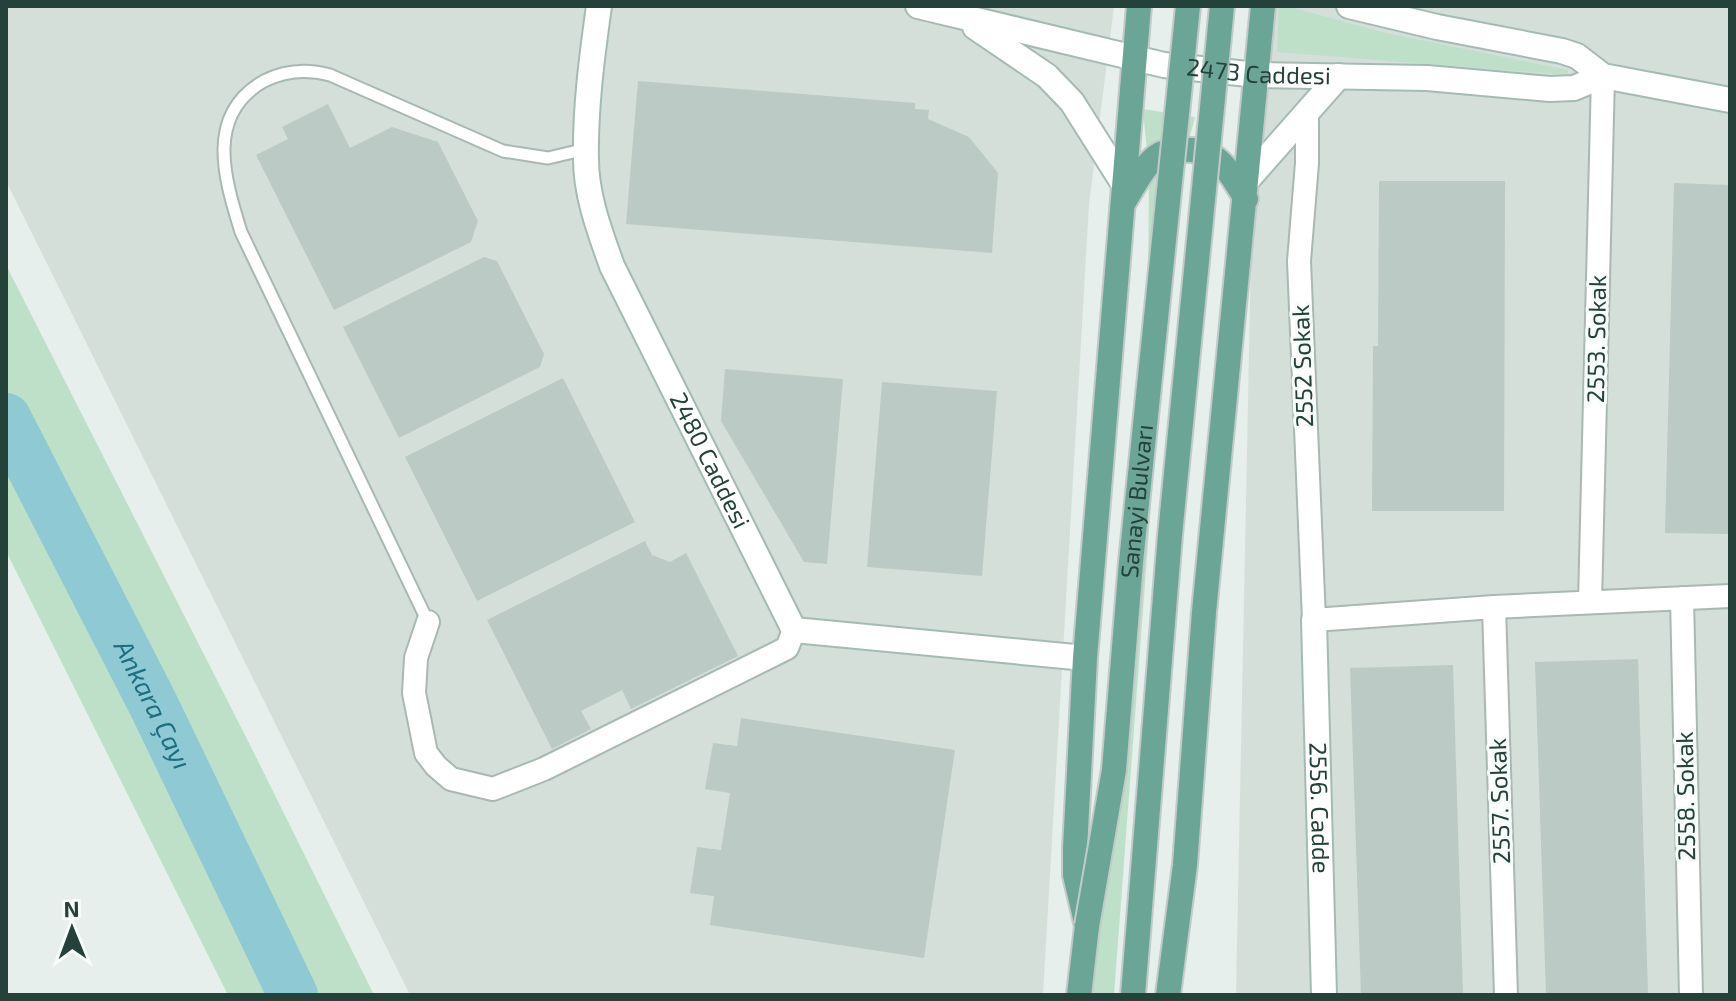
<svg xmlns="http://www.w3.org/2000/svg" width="1736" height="1001" font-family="'Exo 2',sans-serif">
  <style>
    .built { fill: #d4dfda }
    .green { fill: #bfe0c8 }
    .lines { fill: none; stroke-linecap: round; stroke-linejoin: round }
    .river { stroke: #8ec9d4; stroke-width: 50 }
    .building { fill: #bbcac4 }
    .lane-casing { stroke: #a8b8b2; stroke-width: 15 }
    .street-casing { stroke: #a8b8b2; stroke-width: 26 }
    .secondary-casing { stroke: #a4bbb3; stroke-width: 28 }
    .primary-casing { stroke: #c2cac8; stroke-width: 28 }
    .lane { stroke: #fff; stroke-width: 11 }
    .street { stroke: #fff; stroke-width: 22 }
    .secondary { stroke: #fff; stroke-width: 24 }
    .primary { stroke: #6aa596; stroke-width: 24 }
    .primary-bridge-casing { stroke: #c2cac8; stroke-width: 28; stroke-linecap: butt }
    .primary-bridge { stroke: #6aa596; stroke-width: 24 }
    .labels { text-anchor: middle; stroke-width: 6; stroke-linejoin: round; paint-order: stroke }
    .street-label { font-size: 24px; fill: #24423a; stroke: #f7fbf9 }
    .water-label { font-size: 26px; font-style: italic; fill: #1c6f80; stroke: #f7fbf9 }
  </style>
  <rect width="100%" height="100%" fill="#e6efeb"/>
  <path class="built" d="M 6,6 L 1114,6 L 1089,205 L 1043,995 L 410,995 L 6,181 Z
    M 1256,6 L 1730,6 L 1730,995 L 1236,995 Z"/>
  <path class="green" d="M 1279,6 L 1287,6 L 1382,32 L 1568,70 L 1568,75 L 1277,52 Z
    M 1143,109 L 1195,117 L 1186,151 L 1169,265 L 1114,995 L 1092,995 L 1148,284 L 1149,174 Z
    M 6,265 L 251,747 L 374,995 L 228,995 L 6,551 Z"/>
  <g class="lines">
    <path class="river" id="s1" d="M 6,418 L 153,704 L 293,995"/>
  </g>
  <path class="building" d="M 638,81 L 915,103 L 915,109 L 929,110 L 928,119 L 969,137 L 998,173 L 992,253 L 626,224 Z
    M 328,104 L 350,148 L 392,127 L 438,142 L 478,221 L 471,242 L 334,310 L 256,155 L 288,139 L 282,127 Z
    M 1379,181 L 1505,181 L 1504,511 L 1372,511 L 1373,346 L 1378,346 Z
    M 1674,183 L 1730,185 L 1730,534 L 1665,533 Z
    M 484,257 L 497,261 L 544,354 L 540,367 L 399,438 L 343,327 Z
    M 725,369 L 843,379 L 827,564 L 804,562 L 721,421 Z
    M 563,378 L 635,522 L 477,601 L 405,457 Z
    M 882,382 L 997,391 L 982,576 L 867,567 Z
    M 645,541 L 652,555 L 670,562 L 686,553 L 738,656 L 631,709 L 622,690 L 581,711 L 591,729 L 552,749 L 487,620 Z
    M 1638,659 L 1648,995 L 1546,995 L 1535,662 Z
    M 1453,665 L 1463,995 L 1361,995 L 1350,668 Z
    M 741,718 L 955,750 L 924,958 L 710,925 L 714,896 L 690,893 L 697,847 L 721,850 L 730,793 L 705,789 L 713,743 L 737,746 Z"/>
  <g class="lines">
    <g class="lane-casing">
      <path id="lane" d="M 428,622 L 241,232 C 225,180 204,115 264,81 C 286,70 308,69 330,75 L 503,151 L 548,158 L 586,149"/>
    </g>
    <g class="street-casing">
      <path id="street" d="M 1307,113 L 1307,163 L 1299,261 L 1314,620 L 1494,607 L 1730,596
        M 1682,598 L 1691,995
        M 1590,602 L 1603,76
        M 1494,607 L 1506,995
        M 428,622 L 416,658 L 414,693 L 426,753 L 436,766 L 451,779 L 493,789 L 544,769 L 787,648 L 794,630"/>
    </g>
    <g class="secondary-casing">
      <g id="secondary">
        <path id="s2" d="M 599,6 C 592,56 585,109 586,159 C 586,196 600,232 612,266 L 794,630 L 1085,658"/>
        <path id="s3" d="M 918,6 L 1164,65 L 1257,75 L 1427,78 L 1550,89 L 1574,88 L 1603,76"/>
        <path d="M 1349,6 L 1437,27 L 1562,51 L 1577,56 L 1603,76 L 1730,100"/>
        <path d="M 975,27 L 1047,76 L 1072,102 L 1125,186"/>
        <path d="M 1249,178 L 1339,76"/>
        <path id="s4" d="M 1314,620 L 1324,995"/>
      </g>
    </g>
    <g class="primary-casing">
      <path id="primary" d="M 1124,202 C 1133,188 1143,166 1157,156 C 1164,151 1173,150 1181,150 C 1218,147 1229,171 1246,199
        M 1079,995 L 1087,926 L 1075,875 L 1075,849 L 1085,658 L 1139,6
        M 1168,995 L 1185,865 L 1204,612 L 1263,6"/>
    </g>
    <use href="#lane" class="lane"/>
    <use href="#street" class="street"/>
    <use href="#secondary" class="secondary"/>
    <use href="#primary" class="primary"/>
    <g class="primary-bridge-casing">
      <g id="primary-bridge">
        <path id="s5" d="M 1087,926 L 1114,770 L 1131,562 L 1188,6"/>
        <path d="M 1133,995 L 1170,535 L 1222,6"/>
      </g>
    </g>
    <use href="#primary-bridge" class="primary-bridge"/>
  </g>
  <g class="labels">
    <g class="street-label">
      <text dy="8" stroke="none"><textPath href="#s3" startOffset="348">2473 Caddesi</textPath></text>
      <text transform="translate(1597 339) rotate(-89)" y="8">2553. Sokak</text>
      <text transform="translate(1303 366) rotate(-92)" y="8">2552 Sokak</text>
      <text dy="8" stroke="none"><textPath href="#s2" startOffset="482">2480 Caddesi</textPath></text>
      <text dy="8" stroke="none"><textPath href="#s5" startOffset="428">Sanayi Bulvarı</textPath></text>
      <text transform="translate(1686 796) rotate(-91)" y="8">2558. Sokak</text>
      <text transform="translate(1500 801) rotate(-92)" y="8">2557. Sokak</text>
      <text dy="8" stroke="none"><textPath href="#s4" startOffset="188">2556. Cadde</textPath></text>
    </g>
    <g class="water-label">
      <text dy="9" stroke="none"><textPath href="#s1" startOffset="322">Ankara Çayı</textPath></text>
    </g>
  </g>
  <rect width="1736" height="1001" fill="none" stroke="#24423a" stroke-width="16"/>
  <g transform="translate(72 929) rotate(359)" stroke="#f7fbf9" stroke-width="6" paint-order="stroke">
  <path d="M0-6L14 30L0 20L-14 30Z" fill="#24423a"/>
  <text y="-12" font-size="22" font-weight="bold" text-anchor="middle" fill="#24423a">N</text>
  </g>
</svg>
